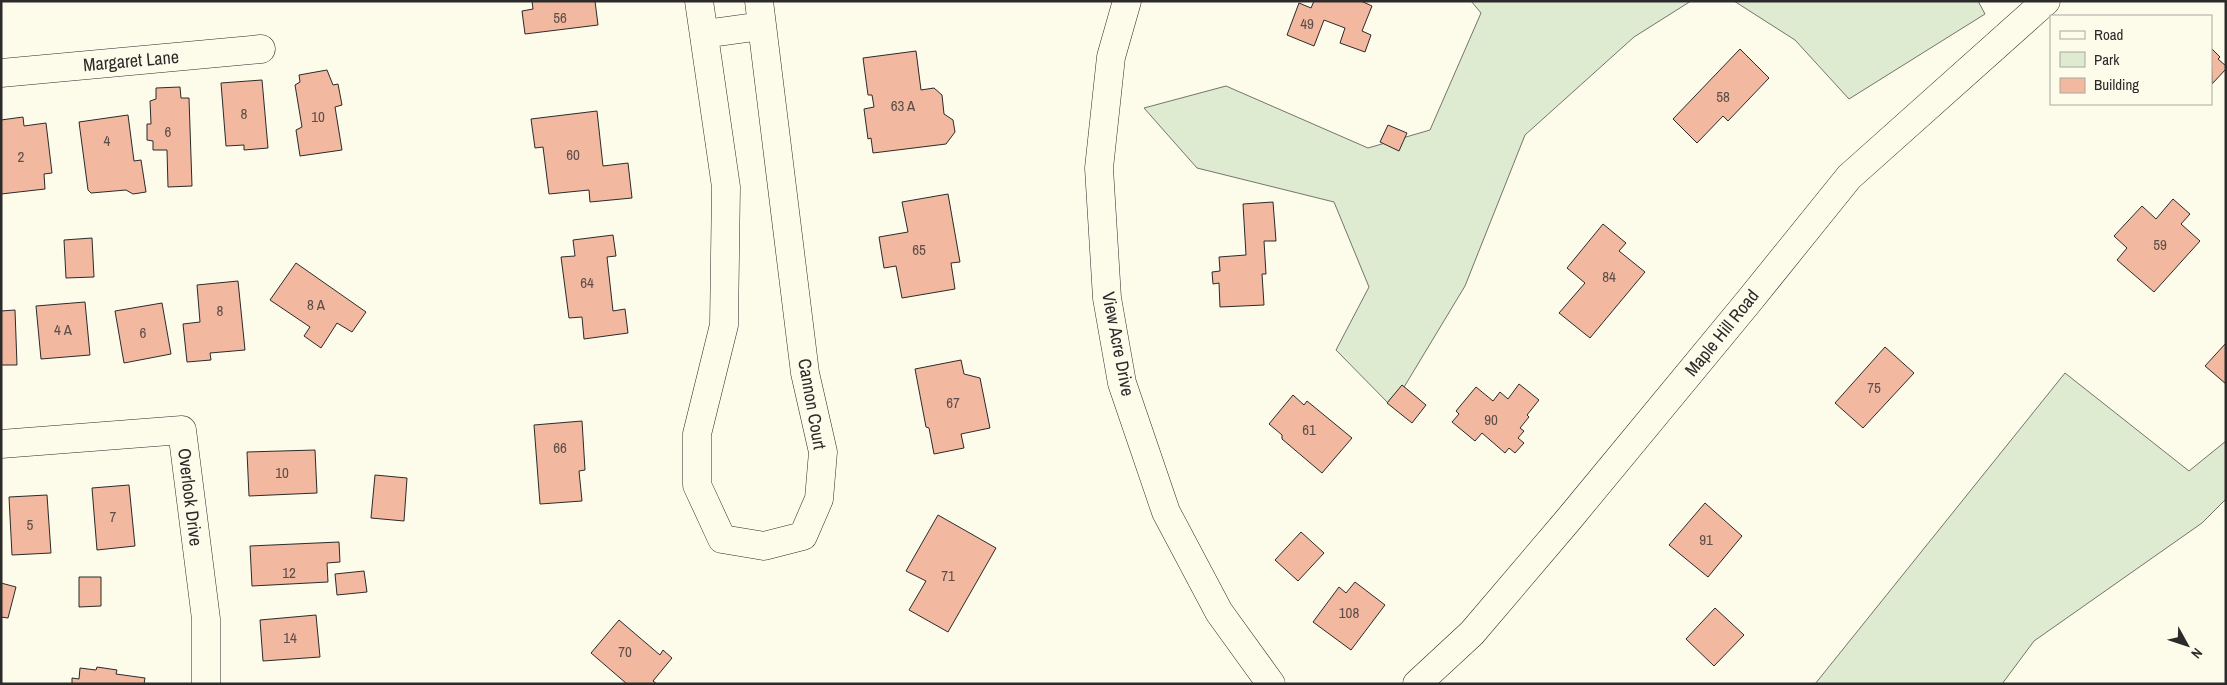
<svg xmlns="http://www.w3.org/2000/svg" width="2227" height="685" font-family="'Archivo Narrow',sans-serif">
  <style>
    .green { fill: #deebd1; stroke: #74746e }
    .building { fill: #f2b8a0; stroke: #2b2b2b }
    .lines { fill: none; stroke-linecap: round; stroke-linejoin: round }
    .minor-casing { stroke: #2b2b2b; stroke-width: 29 }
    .minor { stroke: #fdfbea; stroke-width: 28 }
    .labels { text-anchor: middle; stroke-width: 4; stroke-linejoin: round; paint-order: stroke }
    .number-label { font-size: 15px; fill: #5d4e48 }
    .street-label { font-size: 18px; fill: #2b2b2b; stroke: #fdfbea }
  </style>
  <rect width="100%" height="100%" fill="#fdfbea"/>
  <path class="green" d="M 1471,1 L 1691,1 L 1634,37 L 1525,135 L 1465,286 L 1392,407 L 1336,350 L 1369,287 L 1334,202 L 1197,168 L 1144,108 L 1226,86 L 1368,148 L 1430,130 L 1481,13 Z
    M 1734,1 L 1978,1 L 1985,14 L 1849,99 L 1795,40 Z
    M 2065,373 L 2189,471 L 2226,441 L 2226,499 L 2202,523 L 2034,641 L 2002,684 L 1815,684 Z"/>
  <path class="building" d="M 532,1 L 595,1 L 598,25 L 525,34 L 522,11 L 533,9 Z
    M 1314,1 L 1361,1 L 1372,6 L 1362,31 L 1371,35 L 1365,52 L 1340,43 L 1345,28 L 1324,20 L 1314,46 L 1287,35 L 1299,3 L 1311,8 Z
    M 2211,48 L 2220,57 L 2218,59 L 2226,66 L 2226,69 L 2212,84 Z
    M 1740,49 L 1769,78 L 1728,121 L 1723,116 L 1697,143 L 1673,119 Z
    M 916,51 L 921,90 L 934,88 L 942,95 L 944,114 L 953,120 L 955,132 L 946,144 L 873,153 L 871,138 L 868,139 L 864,109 L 874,107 L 872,95 L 868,95 L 863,58 Z
    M 327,70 L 333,85 L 338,84 L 342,105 L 335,107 L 342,150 L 300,156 L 296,130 L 302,127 L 295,85 L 300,82 L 299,75 Z
    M 262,80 L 268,148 L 244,150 L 244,145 L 226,146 L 221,83 Z
    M 180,87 L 181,98 L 189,98 L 192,186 L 168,187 L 167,150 L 153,150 L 153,141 L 147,140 L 147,124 L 151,124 L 150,101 L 156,99 L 156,88 Z
    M 597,111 L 603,166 L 628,163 L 632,198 L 590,202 L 589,190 L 549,194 L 543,147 L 535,148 L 531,119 Z
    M 128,115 L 134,161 L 141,160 L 146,192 L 133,194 L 126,190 L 91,193 L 88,190 L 79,122 Z
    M 23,117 L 24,126 L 46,123 L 52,173 L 44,174 L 45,189 L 1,194 L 1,120 Z
    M 1388,125 L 1407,133 L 1399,151 L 1380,142 Z
    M 948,194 L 960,262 L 951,263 L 955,289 L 902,298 L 896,266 L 884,268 L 879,237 L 908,232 L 902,202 Z
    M 2173,199 L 2190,214 L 2181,224 L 2200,241 L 2154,292 L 2117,260 L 2127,248 L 2114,236 L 2142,206 L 2156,219 Z
    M 1273,202 L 1276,241 L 1264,241 L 1266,274 L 1262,274 L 1264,305 L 1220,307 L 1219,283 L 1213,284 L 1212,272 L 1220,271 L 1219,257 L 1246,255 L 1243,204 Z
    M 1603,224 L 1626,243 L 1619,251 L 1645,272 L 1590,338 L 1559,313 L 1585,283 L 1567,268 Z
    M 613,235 L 616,256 L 607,257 L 613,311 L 625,309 L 628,333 L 584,339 L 582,317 L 569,318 L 561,257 L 575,256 L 573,240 Z
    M 92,238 L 94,277 L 66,278 L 64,240 Z
    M 296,263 L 366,312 L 352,332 L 337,323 L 321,348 L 304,336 L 310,327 L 270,300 Z
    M 238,281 L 245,350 L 210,353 L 211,360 L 187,362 L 183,324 L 200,322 L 197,285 Z
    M 85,302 L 90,355 L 41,359 L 36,306 Z
    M 162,303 L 171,354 L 124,363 L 115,311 Z
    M 15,310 L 17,365 L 1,365 L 1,311 Z
    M 2226,343 L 2226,384 L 2205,366 Z
    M 1885,347 L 1914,373 L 1863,428 L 1835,403 Z
    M 961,360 L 964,374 L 980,378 L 990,428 L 961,434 L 964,448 L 934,454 L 929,428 L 926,427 L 915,369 Z
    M 1519,384 L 1539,400 L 1527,415 L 1529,417 L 1520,428 L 1524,431 L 1518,438 L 1524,443 L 1515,453 L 1509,448 L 1505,453 L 1482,433 L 1475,441 L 1452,422 L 1459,414 L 1456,411 L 1476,387 L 1493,401 L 1500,392 L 1508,399 Z
    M 1402,385 L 1426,405 L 1412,423 L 1387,403 Z
    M 1293,395 L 1304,405 L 1307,401 L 1352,438 L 1322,473 L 1282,439 L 1282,435 L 1269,424 Z
    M 582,421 L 585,470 L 579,471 L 582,501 L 540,504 L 534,425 Z
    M 315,450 L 317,493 L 249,496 L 247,452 Z
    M 375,475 L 407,478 L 404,521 L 371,518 Z
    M 129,485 L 135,546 L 97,550 L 92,488 Z
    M 47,495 L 51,553 L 12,555 L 9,497 Z
    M 1705,503 L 1742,536 L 1708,577 L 1669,545 Z
    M 938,515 L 996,548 L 948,632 L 909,610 L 926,581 L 906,571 Z
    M 1301,532 L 1324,553 L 1298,581 L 1275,560 Z
    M 339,542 L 340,562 L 327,563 L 328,582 L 252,586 L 250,546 Z
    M 364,571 L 367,592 L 337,595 L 335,574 Z
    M 79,577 L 101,577 L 101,606 L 79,607 Z
    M 1355,582 L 1385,605 L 1351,650 L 1313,622 L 1339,587 L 1346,593 Z
    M 1,583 L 16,587 L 8,618 L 1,617 Z
    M 1715,608 L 1744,635 L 1714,666 L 1686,639 Z
    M 316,615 L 320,657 L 263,661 L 260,620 Z
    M 619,620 L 660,655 L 663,650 L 672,658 L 653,681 L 657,684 L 627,684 L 591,653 Z
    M 97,667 L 117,670 L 116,674 L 145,678 L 144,684 L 72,684 L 72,678 L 79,679 L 80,668 L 96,670 Z"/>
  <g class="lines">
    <g class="minor-casing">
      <path id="minor" d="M 699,1 L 726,187 L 724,325 L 697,434 L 697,485 L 722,539 L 764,546 L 803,536 L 819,499 L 823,452 L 805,373 L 759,1
        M 1127,1 L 1111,57 L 1099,168 L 1107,298 L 1122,383 L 1166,512 L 1219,612 L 1271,684
        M 704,34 L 762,26
        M 1,73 L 261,49
        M 1,444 L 182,430 L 206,619 L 206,684
        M 1417,684 L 1472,633 L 1569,519 L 1749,301 L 1849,177 L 2046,1"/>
    </g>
    <use href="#minor" class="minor"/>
  </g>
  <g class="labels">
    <g class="number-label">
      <text x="560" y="23">56</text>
      <text x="1307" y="29">49</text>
      <text x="1723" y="102">58</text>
      <text x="903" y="111">63 A</text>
      <text x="244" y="119">8</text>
      <text x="318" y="122">10</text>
      <text x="168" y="137">6</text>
      <text x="107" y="146">4</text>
      <text x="573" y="160">60</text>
      <text x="21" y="162">2</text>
      <text x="2160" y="250">59</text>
      <text x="919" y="255">65</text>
      <text x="1609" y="282">84</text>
      <text x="587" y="288">64</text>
      <text x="316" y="310">8 A</text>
      <text x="220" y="316">8</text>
      <text x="63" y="335">4 A</text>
      <text x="143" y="338">6</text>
      <text x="1874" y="393">75</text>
      <text x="953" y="408">67</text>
      <text x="1491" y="425">90</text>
      <text x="1309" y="435">61</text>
      <text x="560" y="453">66</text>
      <text x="282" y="478">10</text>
      <text x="113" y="522">7</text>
      <text x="30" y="530">5</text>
      <text x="1706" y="545">91</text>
      <text x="289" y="578">12</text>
      <text x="948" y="581">71</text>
      <text x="1349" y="618">108</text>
      <text x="290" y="643">14</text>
      <text x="625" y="657">70</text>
    </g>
    <g class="street-label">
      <text transform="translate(131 61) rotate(-5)" y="6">Margaret Lane</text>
      <text transform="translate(1722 333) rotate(-51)" y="6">Maple Hill Road</text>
      <text transform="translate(1118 344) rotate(79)" y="6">View Acre Drive</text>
      <text transform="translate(812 404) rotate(80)" y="6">Cannon Court</text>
      <text transform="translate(190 497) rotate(83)" y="6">Overlook Drive</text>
    </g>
  </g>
  <rect width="2227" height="685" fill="none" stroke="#2b2b2b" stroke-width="5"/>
  <rect x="2050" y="15" width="162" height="90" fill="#fdfbea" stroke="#a9a89e"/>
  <rect x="2060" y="31" width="25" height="8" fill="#fdfbea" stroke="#a9a89e"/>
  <text x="2094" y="40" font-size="15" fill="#2b2b2b">Road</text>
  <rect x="2060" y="52" width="25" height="15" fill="#deebd1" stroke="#a9a89e"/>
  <text x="2094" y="65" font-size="15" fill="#2b2b2b">Park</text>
  <rect x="2060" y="78" width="25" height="15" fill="#f2b8a0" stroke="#a9a89e"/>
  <text x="2094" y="90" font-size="15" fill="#2b2b2b">Building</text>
  <g transform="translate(2187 645) rotate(130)" stroke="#fdfbea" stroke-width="4" paint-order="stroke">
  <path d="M0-4L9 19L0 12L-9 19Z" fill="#2b2b2b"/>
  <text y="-8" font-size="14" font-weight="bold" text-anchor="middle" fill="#2b2b2b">N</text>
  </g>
</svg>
